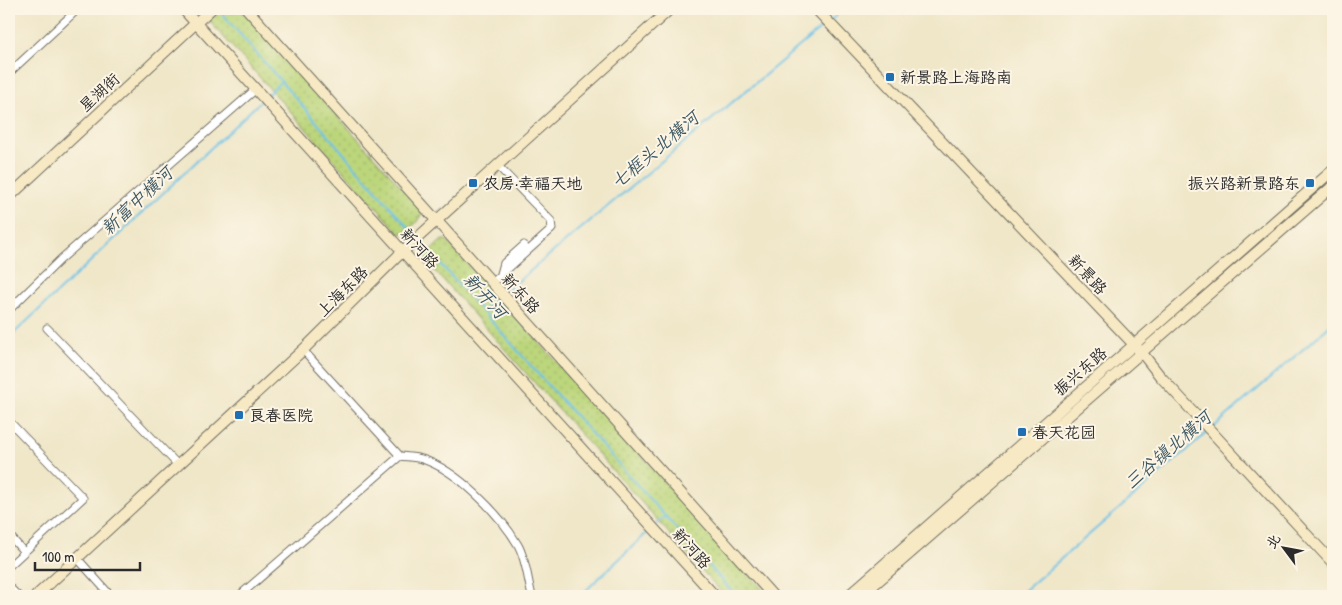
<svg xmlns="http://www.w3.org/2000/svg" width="1342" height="605" font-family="'Patrick Hand','LXGW WenKai TC',sans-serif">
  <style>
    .grass { fill: url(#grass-dots); stroke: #748054 }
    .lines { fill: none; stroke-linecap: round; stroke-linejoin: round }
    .stream { stroke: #6ac2e7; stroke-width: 2 }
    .street-casing { stroke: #706d62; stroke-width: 9 }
    .secondary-casing { stroke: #706d62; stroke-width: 12 }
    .street { stroke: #fff; stroke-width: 7 }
    .secondary { stroke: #f7e9c3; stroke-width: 10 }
    .poi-dot { fill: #1f6fb2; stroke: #fcf5e5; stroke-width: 2 }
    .labels { text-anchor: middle; stroke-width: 4; stroke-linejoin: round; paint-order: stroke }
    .poi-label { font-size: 16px; fill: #2b2b2b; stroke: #fcf5e5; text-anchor: start }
    .street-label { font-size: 16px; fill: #2b2b2b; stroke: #fcf5e5 }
    .water-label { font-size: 18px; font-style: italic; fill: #3e5863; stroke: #fcf5e5 }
  </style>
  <defs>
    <pattern id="grass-dots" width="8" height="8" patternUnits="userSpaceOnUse" patternTransform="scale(1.25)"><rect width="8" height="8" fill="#bcd67c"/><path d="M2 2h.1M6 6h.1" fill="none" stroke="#a2b86b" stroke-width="1.8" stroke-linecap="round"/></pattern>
  </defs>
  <rect width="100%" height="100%" fill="#fcf5e5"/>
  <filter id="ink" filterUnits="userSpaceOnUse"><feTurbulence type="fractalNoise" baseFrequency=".02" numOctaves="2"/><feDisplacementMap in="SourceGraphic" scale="10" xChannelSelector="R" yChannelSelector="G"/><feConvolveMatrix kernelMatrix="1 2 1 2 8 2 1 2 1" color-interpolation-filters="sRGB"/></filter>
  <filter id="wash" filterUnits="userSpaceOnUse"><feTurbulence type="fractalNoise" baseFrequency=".0096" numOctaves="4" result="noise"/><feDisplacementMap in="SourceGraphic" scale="20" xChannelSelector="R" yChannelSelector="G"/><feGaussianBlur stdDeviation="1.12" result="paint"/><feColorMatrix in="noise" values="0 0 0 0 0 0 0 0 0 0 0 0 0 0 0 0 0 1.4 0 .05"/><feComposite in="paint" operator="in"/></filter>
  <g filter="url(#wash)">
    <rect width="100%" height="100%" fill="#f0e7c9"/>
    <path class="grass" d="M 221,9 L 242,9 L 423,211 C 420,220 410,231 400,234 L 211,23 L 210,19 Z
      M 442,240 L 446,240 L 769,596 L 725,596 L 425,260 L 425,256 Z"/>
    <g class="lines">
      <path class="stream" d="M 218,9 L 415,235
        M 831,20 L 844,9
        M 267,95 L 281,81
        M 420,241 L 736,596
        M 505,292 L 826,24
        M 482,311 L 499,297
        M 9,338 L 262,100
        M 1213,428 L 1333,323
        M 656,524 L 666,516
        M 580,596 L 651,529
        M 1018,596 L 1207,433"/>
    </g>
  </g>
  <g filter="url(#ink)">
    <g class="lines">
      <g class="street-casing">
        <path id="street" d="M 9,73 L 78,9
          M 501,274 L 504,263 L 524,245
          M 492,283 L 552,229 L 551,221 L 498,166
          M 9,310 L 61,259 L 256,89
          M 47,328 L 178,465
          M 9,421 L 83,498 L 9,566
          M 400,456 C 407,457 415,457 422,459 C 457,470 500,514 518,545 C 526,559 528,581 532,596
          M 9,535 L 24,552
          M 77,558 L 111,596
          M 9,587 L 18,596
          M 239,596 L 400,456 L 303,350"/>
      </g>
      <g class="secondary-casing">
        <path id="secondary" d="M 183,9 L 715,596
          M 247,9 L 773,596
          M 816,9 L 1142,353 L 1160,376 L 1333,563
          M 9,197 L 211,9
          M 36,596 L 303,350 L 403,251 L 670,9
          M 848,596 L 1333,170
          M 861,596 L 1333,186"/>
      </g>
      <use href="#street" class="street"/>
      <use href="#secondary" class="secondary"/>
    </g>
  </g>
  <g class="poi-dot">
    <rect x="885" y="72" width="10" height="10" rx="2.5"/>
    <rect x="468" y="178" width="10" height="10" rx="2.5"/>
    <rect x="1305" y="178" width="10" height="10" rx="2.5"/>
    <rect x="234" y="410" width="10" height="10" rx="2.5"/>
    <rect x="1017" y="427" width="10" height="10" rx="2.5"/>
  </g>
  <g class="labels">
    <g class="poi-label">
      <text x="900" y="83">新景路上海路南</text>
      <text x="483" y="189">农房·幸福天地</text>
      <text x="1300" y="189" text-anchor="end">振兴路新景路东</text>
      <text x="249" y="421">良春医院</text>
      <text x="1032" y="438">春天花园</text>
    </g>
    <g class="street-label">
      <text transform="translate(99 92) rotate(-43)" y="6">星湖街</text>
      <text transform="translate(420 248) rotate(48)" y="6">新河路</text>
      <text transform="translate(1088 274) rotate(47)" y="6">新景路</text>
      <text transform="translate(342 291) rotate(-45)" y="6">上海东路</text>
      <text transform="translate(521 293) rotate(48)" y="6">新东路</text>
      <text transform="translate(1080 371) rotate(-41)" y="6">振兴东路</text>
      <text transform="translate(692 548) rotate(48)" y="6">新河路</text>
    </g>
    <g class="water-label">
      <text transform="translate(655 150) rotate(-40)" y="6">七框头北横河</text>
      <text transform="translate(137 201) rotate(-43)" y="6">新富中横河</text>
      <text transform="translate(485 296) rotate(48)" y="6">新开河</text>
      <text transform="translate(1168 450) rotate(-41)" y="6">三谷镇北横河</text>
    </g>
  </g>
  <rect width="1342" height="605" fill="none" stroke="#fcf5e5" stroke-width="30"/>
  <g transform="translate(1284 548) rotate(302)" stroke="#fcf5e5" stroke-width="4" paint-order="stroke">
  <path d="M0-4L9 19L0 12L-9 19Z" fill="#2b2b2b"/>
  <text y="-8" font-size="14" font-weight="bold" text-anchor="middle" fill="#2b2b2b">北</text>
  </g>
  <path d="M35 562v8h105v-8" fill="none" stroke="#2b2b2b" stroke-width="2.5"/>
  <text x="42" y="562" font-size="15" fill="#2b2b2b" stroke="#fcf5e5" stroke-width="4" paint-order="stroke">100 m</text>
</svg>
